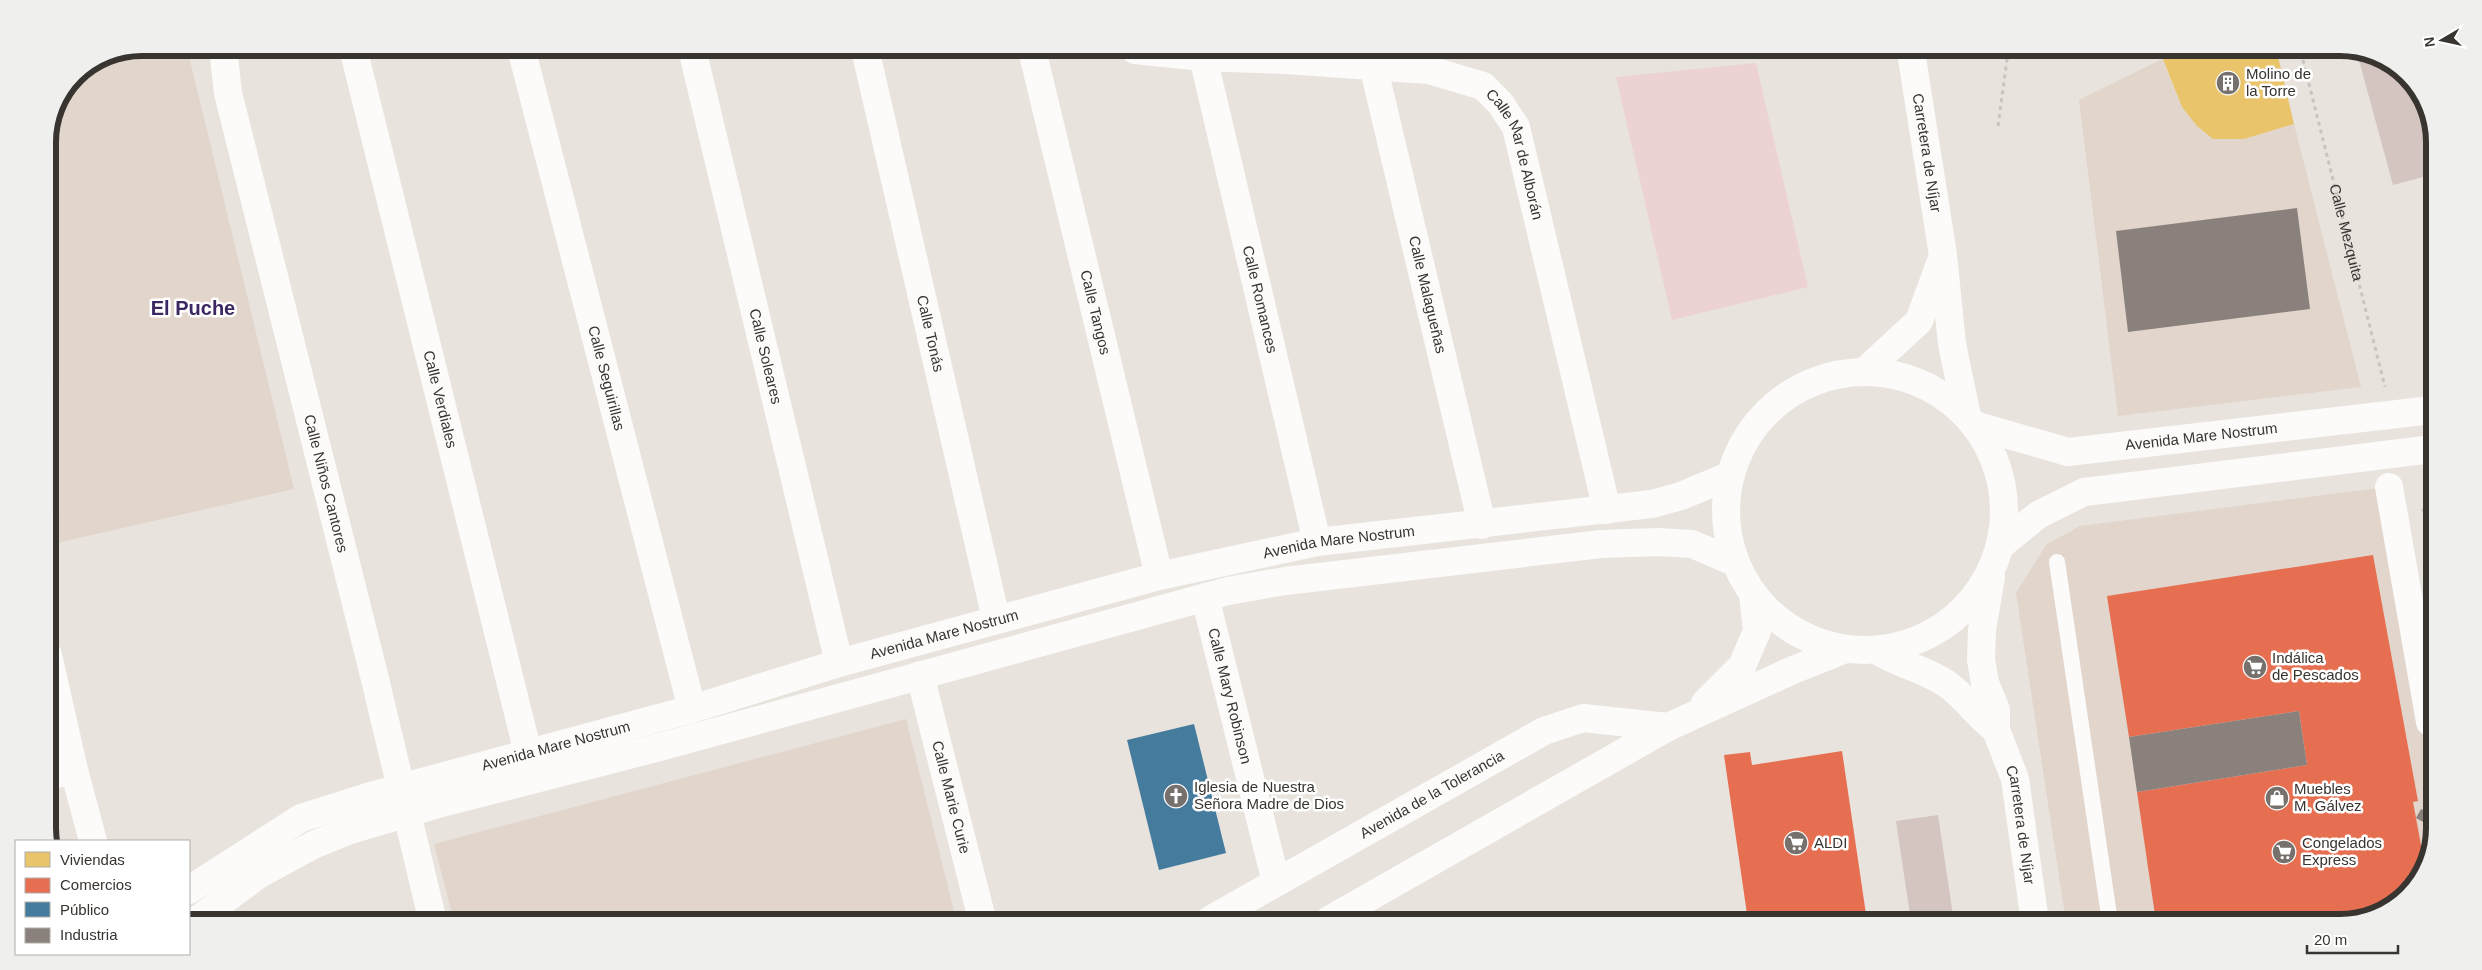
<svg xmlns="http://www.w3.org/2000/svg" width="2482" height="970" font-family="Arial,sans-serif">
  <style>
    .built { fill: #e1d5cc }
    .green { fill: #ecd2d3 }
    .homes { fill: #e9c46a }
    .shops { fill: #e76f51 }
    .public { fill: #457b9d }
    .industry { fill: #8a817c }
    .building { fill: #d4c5c0 }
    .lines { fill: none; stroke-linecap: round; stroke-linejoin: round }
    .path { stroke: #c7c4c2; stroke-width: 3; stroke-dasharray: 4 4; stroke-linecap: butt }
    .lane { stroke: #fcfbfa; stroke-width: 16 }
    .street { stroke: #fcfbfa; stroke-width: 28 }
    .secondary { stroke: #fcfbfa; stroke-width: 28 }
    .primary { stroke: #fcfbfa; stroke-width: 28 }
    .labels { text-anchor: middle; stroke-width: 5; stroke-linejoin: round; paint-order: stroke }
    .poi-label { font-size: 15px; fill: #383430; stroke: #fff; text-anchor: start }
    .street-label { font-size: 15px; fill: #383430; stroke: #fff }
    .district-label { font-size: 20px; font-weight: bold; fill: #3b2863; stroke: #fff }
    .rim { fill: none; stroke: #383430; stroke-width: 6 }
  </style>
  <rect width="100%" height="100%" fill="#e9e3de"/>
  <path class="built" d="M 142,48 L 187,48 L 294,489 L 48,545 L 48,136 L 75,75 L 106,55 Z
    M 2162,59 L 2182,107 L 2197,126 L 2213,139 L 2244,139 L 2294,124 L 2361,387 L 2118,416 L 2079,100 Z
    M 2379,488 L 2430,760 L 2429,859 L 2393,906 L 2340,922 L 2066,922 L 2016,593 L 2046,545 L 2080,526 Z
    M 906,719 L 956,919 L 453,918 L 434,844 Z"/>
  <path class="green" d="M 1756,63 L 1808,287 L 1672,320 L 1616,77 Z"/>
  <path class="homes" d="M 2160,52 L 2277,52 L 2294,124 L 2244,139 L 2213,139 L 2197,126 L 2182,107 Z"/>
  <path class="shops" d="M 2373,555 L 2418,801 L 2413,802 L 2416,818 L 2423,856 L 2426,855 L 2427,861 L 2393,906 L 2340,922 L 2156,922 L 2137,792 L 2307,765 L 2299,711 L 2129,737 L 2107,596 Z
    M 1842,751 L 1867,921 L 1748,921 L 1724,755 L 1750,752 L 1752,765 Z"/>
  <path class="public" d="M 1194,724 L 1226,853 L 1159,870 L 1127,740 Z"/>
  <path class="industry" d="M 2297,208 L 2310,309 L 2128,332 L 2116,231 Z
    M 2299,711 L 2307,765 L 2137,792 L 2129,737 Z
    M 2421,809 L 2430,814 L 2425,823 L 2416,818 Z"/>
  <path class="building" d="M 2357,53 L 2371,53 L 2415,85 L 2434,136 L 2434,174 L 2393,185 Z
    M 1938,815 L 1954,922 L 1911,922 L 1896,821 Z"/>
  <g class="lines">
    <g class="path">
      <path id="s1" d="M 2301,52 L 2385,387"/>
      <path d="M 1998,126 L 2008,52"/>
      <path d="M 2422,511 L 2432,505"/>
    </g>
    <path class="lane" d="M 2057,562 L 2110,922"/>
    <g class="street">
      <path id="s2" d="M 223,48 L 228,93 L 374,675 L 432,918"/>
      <path id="s3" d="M 353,48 L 528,753"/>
      <path id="s4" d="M 521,48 L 692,709"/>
      <path id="s5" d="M 692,49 L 839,663"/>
      <path id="s6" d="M 865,49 L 996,619"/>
      <path id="s7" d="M 1032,50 L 1159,576"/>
      <path id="s8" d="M 1135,50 L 1203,57 L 1286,60 L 1429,70 L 1483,86 L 1500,103 L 1516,127 L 1607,510"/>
      <path id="s9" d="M 1203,57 L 1317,542"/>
      <path id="s10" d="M 1373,65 L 1482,525"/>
      <path d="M 2389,487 L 2430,722"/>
      <path id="s11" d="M 1205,597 L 1276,882"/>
      <path d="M 48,655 L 74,770 L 93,841"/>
      <path id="s12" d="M 920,675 L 982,919"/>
      <path d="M 48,776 L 74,770"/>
      <path id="s13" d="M 1210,920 L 1544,731 L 1583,718 L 1668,727"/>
    </g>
    <g class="secondary">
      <path id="s14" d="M 189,890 L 301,818 L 367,797 L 692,709 L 839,663 L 1159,576 L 1317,542 L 1652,504 L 1681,496 L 1729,476"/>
      <path d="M 200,918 L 258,875 L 313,845 L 350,830 L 438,804 L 660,747 L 1228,591 L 1285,581 L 1601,544 L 1658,542 L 1692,544 L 1734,562"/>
    </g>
    <g class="primary">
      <path id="s15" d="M 1911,52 L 1943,255 L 1952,344 L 1967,416"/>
      <path d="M 1865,371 L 1919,321 L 1941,261"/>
      <circle cx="1865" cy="511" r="139"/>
      <path id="s16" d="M 1974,425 L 2068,452 L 2432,410"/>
      <path d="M 2000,546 L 2038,515 L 2084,492 L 2432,449"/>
      <path id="s17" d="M 1991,577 L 1982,630 L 1981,660 L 1985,683 L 1996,710 L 1996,730 L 2015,779 L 2035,922"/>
      <path d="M 1880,652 C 1901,665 1927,670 1947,684 C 1965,697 1978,716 1996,730"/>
      <path d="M 1705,703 L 1742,666 L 1757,631 L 1753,595"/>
      <path d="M 1329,920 L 1668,727 L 1793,670 L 1843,650"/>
    </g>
  </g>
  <defs>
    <g id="building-disc" transform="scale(1.25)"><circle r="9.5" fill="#76716d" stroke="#fff"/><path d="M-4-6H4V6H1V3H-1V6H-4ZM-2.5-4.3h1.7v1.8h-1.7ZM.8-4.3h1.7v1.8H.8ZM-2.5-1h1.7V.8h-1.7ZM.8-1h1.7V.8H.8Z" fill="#fff"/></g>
    <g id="supermarket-disc" transform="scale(1.25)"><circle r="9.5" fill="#76716d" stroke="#fff"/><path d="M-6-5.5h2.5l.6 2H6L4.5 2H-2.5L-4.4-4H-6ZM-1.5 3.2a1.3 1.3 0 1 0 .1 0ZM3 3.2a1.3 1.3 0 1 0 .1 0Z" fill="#fff"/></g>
    <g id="church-disc" transform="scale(1.25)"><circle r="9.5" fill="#76716d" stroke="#fff"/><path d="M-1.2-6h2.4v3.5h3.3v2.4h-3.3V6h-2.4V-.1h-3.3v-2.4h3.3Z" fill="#fff"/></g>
    <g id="shop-disc" transform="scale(1.25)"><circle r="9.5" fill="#76716d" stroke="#fff"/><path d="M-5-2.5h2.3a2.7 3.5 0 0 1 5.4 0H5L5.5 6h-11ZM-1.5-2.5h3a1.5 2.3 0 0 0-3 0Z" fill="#fff"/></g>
  </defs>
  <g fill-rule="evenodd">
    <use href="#building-disc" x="2228" y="83"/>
    <use href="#supermarket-disc" x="2255" y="667"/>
    <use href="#church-disc" x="1176" y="796"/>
    <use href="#shop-disc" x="2277" y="798"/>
    <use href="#supermarket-disc" x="1796" y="843"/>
    <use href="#supermarket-disc" x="2284" y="852"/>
  </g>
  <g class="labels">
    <g class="poi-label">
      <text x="2246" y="79">Molino de<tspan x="2246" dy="17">la Torre</tspan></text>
      <text x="2272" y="663">Indálica<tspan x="2272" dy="17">de Pescados</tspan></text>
      <text x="1194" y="792">Iglesia de Nuestra<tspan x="1194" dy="17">Señora Madre de Dios</tspan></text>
      <text x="2294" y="794">Muebles<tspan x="2294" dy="17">M. Gálvez</tspan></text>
      <text x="1814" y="848">ALDI</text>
      <text x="2302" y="848">Congelados<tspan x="2302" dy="17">Express</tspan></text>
    </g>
    <g class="street-label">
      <text dy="5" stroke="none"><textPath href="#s15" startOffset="102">Carretera de Níjar</textPath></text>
      <text dy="5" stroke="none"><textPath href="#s8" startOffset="429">Calle Mar de Alborán</textPath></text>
      <text dy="5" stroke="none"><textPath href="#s1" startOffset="186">Calle Mezquita</textPath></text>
      <text dy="5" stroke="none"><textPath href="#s10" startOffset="236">Calle Malagueñas</textPath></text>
      <text dy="5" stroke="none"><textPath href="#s9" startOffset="249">Calle Romances</textPath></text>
      <text dy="5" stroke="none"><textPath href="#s7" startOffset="270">Calle Tangos</textPath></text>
      <text dy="5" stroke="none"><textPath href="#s6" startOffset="292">Calle Tonás</textPath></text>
      <text dy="5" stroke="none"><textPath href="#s5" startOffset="316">Calle Soleares</textPath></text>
      <text dy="5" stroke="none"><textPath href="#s4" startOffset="341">Calle Seguirillas</textPath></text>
      <text dy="5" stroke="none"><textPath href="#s3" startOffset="362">Calle Verdiales</textPath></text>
      <text dy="5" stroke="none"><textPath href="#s16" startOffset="232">Avenida Mare Nostrum</textPath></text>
      <text dy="5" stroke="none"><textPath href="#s2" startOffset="448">Calle Niños Cantores</textPath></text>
      <text dy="5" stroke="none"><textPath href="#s14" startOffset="1208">Avenida Mare Nostrum</textPath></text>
      <text dy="5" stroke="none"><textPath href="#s14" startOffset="802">Avenida Mare Nostrum</textPath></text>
      <text dy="5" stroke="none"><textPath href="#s11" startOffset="102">Calle Mary Robinson</textPath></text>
      <text dy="5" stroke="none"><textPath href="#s14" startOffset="398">Avenida Mare Nostrum</textPath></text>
      <text dy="5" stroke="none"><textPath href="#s13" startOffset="255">Avenida de la Tolerancia</textPath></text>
      <text dy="5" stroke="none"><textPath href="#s12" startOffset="126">Calle Marie Curie</textPath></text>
      <text dy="5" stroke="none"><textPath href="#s17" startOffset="255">Carretera de Níjar</textPath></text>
    </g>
    <g class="district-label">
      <text x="193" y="315">El Puche</text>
    </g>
  </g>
  <path d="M0 0H2482V970H0ZM142 56H2340A86 86 0 0 1 2426 142V828A86 86 0 0 1 2340 914H142A86 86 0 0 1 56 828V142A86 86 0 0 1 142 56Z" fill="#efefee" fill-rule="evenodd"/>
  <path class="rim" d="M142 56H2340A86 86 0 0 1 2426 142V828A86 86 0 0 1 2340 914H142A86 86 0 0 1 56 828V142A86 86 0 0 1 142 56Z"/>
  <rect x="15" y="840" width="175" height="115" fill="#ffffff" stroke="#afaeac"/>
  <rect x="25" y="852" width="25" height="15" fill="#e9c46a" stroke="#afaeac"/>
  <text x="60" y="865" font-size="15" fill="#383430">Viviendas</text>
  <rect x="25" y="878" width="25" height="15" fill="#e76f51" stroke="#afaeac"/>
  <text x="60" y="890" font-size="15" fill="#383430">Comercios</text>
  <rect x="25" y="902" width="25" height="15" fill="#457b9d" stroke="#afaeac"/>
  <text x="60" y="915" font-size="15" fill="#383430">Público</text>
  <rect x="25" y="928" width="25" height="15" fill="#8a817c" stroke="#afaeac"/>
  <text x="60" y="940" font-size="15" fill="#383430">Industria</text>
  <g transform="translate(2442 40) rotate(261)" stroke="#ffffff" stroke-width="4" paint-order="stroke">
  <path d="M0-4L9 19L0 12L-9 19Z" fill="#383430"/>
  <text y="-8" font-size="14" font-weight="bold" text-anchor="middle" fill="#383430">N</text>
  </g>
  <path d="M2307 945v8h91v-8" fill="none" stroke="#383430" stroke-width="2.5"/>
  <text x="2314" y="945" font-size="15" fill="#383430" stroke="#ffffff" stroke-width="4" paint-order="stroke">20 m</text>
</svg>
